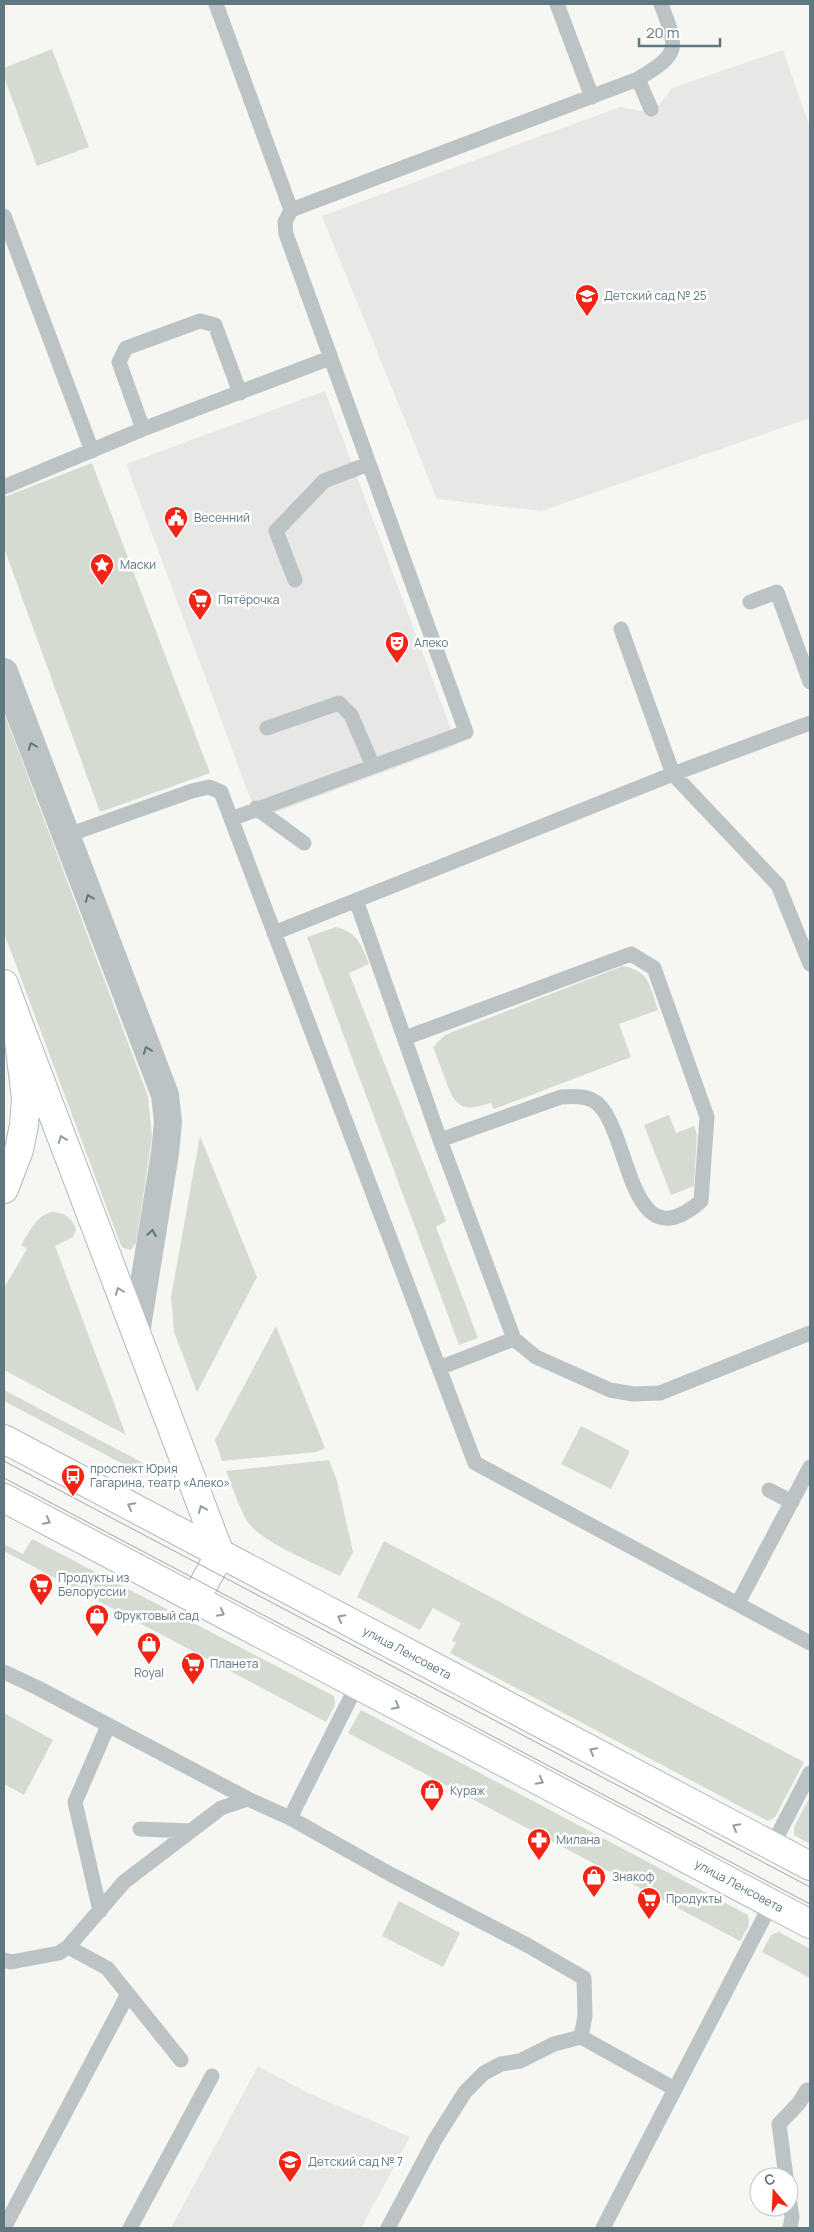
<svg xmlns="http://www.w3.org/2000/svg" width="814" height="2232" font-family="Manrope,sans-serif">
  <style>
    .built { fill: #e7e7e5 }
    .green { fill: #d6dbd1 }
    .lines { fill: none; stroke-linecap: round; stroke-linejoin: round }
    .secondary-casing { stroke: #b0b9bc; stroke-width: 30 }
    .lane { stroke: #bbc3c5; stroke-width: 15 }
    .street { stroke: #bbc3c5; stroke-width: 28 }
    .secondary { stroke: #fff; stroke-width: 28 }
    .tram { stroke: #9da8ac; stroke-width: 1 }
    .oneway { stroke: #5e7780 }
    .oneway2 { stroke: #8ea0a6 }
    .labels { text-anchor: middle; stroke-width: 5; stroke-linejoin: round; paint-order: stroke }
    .poi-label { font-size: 12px; fill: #5e7780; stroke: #fff; text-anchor: start }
    .street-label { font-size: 12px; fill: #5e7780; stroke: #fff }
  </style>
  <rect width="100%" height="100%" fill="#f6f6f2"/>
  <path class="built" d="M 783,50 L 810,128 L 810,418 L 541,511 L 437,499 L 322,216 L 620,107 L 643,111 L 651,109 L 659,105 L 672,88 Z
    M 325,391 L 457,745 L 258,819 L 126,464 Z
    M 258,2066 L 308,2093 L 410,2137 L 361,2228 L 171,2228 Z"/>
  <path class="green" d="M 52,49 L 89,147 L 37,166 L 4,77 L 4,68 Z
    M 92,463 L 210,773 L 100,812 L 4,548 L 4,497 Z
    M 4,713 L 148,1096 L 152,1137 L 136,1243 L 131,1250 L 123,1248 L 120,1243 L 4,933 Z
    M 336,927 C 357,932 362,945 369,964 L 349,973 L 446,1221 L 436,1227 L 478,1338 L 459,1345 L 307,937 Z
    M 623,966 C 650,971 650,987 658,1010 L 619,1024 L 631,1057 L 494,1109 L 491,1103 C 465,1111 457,1110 447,1084 C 442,1071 438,1059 433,1047 L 445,1035 Z
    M 669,1115 L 676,1133 L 694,1126 L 697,1135 L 694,1186 L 671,1195 L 644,1125 Z
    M 200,1136 L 257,1277 L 197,1392 L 174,1332 L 171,1297 Z
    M 51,1212 C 64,1212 73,1218 76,1230 L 73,1237 L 55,1246 L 126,1435 L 4,1370 L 4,1288 L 27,1249 L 21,1245 C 30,1231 35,1217 51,1212 Z
    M 276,1326 L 325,1448 L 317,1452 L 222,1461 L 215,1440 Z
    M 4,1390 L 147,1465 L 142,1474 L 4,1401 Z
    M 581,1426 L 630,1451 L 611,1489 L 561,1464 Z
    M 329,1460 L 337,1481 L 353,1552 L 340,1576 C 315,1563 262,1543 247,1521 C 238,1506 233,1487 226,1471 Z
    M 32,1539 L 334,1696 L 335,1705 L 326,1722 L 4,1551 L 4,1544 L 23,1554 Z
    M 384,1541 L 804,1762 L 775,1817 L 768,1821 L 450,1653 L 456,1643 L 452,1641 L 461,1623 L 433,1608 L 420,1630 L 357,1597 Z
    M 361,1710 L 748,1915 L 749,1925 L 740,1941 L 348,1733 Z
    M 4,1713 L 53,1740 L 24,1795 L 4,1784 Z
    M 810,1797 L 810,1844 L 794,1835 L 794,1827 Z
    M 399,1901 L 460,1933 L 443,1967 L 382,1936 Z
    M 779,1932 L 810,1949 L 810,1978 L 762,1952 L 771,1935 Z"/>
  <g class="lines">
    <g class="secondary-casing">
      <path id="secondary" d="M 4,984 L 16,1017 L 26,1098 L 24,1125 L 19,1150 L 4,1189
        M 16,1017 L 220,1554
        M 4,1439 L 810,1866
        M 4,1498 L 810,1924
        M 195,1600 L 220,1554"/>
    </g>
    <path class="lane" d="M 216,4 L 291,210
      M 557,4 L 592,97
      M 638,79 L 651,109
      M 4,216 L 92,451
      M 143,429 L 119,362 L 126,348 L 200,321 L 215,325 L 240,393
      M 4,487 L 143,429 L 330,358
      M 295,580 L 276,531 L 324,481 L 368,464
      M 750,602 L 777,592 L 810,682
      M 621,629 L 673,774 L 778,885 L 810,964
      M 267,728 L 339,703 L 351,715 L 373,766
      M 256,808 L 304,843
      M 231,819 L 466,732 L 286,234 L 285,222 L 291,210 L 638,79 C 681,53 678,49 661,4
      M 65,836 L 192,791 L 209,787 L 221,792 L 475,1463 L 810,1643
      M 356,900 L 440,1140 L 514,1339 L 439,1368
      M 274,933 L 673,774 L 810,723
      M 405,1038 L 631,954 L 654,968 L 707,1117 L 701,1201 C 630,1263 631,1140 600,1106 C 591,1095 574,1096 561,1097 L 440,1140
      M 514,1339 L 536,1357 L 610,1390 L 633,1394 L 660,1393 L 810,1333
      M 769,1490 L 792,1502
      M 738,1603 L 810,1467
      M 4,1672 L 38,1688 L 248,1799 L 221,1808 L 124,1882 L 68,1947 L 59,1953 L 11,1962 L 4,1960
      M 248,1799 L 290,1818 L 390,1874 L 527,1945 L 584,1978 L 585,2016 L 581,2037 L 675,2089
      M 290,1818 L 357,1685
      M 140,1829 L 191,1831
      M 772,1846 L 810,1773
      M 100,1911 L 75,1802 L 108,1726
      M 128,1994 L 181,2060
      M 786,2177 L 779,2124 L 799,2103 L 807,2090 L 810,2092
      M 789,2197 L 792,2217 L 790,2228
      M 4,2228 L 128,1994 L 107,1968 L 68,1947
      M 130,2228 L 212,2076
      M 388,2228 L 436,2138 L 465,2092 L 484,2073 L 501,2064 L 520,2061 L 554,2044 L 581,2037
      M 603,2228 L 771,1904"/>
    <path class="street" d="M 4,672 L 165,1095 L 168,1122 L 165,1153 L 136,1333"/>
    <use href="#secondary" class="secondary"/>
    <path class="tram" d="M 4,1461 L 810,1887
      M 4,1478 L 810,1904"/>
  </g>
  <defs><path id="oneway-chevron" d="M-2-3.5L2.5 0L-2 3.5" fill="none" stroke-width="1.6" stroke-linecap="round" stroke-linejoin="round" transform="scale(1.25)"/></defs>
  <g class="oneway">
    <use href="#oneway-chevron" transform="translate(32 746) rotate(-111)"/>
    <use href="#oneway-chevron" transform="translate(89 898) rotate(-111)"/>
    <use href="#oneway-chevron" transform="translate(147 1050) rotate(-111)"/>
    <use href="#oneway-chevron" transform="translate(152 1233) rotate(-81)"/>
  </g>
  <g class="oneway2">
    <use href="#oneway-chevron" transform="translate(62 1139) rotate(-110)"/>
    <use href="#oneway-chevron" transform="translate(119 1291) rotate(-111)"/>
    <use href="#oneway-chevron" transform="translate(131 1506) rotate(-152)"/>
    <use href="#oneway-chevron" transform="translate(202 1509) rotate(-112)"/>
    <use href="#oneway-chevron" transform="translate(47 1521) rotate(28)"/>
    <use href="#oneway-chevron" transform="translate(221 1613) rotate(28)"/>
    <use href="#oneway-chevron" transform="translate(341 1618) rotate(-152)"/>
    <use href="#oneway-chevron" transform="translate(396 1706) rotate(28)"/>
    <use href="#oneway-chevron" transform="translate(593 1751) rotate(-152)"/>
    <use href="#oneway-chevron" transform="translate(540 1781) rotate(28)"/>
    <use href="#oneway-chevron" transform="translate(736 1827) rotate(-152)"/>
  </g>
  <defs>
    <g id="school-pin" transform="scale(1.25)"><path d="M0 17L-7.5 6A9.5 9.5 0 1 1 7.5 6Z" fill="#f32416" stroke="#fff"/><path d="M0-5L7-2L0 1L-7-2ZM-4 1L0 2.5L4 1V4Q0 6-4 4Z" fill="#fff"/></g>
    <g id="civic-pin" transform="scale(1.25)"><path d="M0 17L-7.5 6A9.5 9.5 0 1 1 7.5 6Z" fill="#f32416" stroke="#fff"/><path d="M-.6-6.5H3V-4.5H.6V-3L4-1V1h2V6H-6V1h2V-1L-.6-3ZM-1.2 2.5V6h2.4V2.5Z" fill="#fff"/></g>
    <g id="sight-pin" transform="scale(1.25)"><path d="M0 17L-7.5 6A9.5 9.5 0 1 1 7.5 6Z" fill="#f32416" stroke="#fff"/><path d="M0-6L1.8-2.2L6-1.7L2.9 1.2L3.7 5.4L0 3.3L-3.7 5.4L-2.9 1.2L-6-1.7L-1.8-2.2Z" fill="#fff"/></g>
    <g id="supermarket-pin" transform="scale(1.25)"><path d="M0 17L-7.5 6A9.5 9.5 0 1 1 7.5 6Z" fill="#f32416" stroke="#fff"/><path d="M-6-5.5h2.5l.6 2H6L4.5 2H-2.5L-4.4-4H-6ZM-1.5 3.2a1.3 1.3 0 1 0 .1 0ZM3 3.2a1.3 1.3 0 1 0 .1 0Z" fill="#fff"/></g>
    <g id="theatre-pin" transform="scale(1.25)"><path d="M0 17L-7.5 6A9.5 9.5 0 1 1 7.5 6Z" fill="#f32416" stroke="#fff"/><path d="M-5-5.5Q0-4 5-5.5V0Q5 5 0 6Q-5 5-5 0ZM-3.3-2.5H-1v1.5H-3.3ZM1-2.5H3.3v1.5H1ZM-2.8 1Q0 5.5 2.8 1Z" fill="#fff"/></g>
    <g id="bus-pin" transform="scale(1.25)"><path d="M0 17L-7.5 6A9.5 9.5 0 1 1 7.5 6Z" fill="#f32416" stroke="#fff"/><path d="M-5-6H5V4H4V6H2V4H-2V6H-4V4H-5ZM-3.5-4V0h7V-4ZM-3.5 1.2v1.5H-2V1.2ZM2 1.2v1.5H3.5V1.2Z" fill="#fff"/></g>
    <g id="shop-pin" transform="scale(1.25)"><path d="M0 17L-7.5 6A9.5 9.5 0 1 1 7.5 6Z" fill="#f32416" stroke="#fff"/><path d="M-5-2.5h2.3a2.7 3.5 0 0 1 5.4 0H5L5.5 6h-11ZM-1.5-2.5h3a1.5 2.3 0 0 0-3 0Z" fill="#fff"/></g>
    <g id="pharmacy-pin" transform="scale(1.25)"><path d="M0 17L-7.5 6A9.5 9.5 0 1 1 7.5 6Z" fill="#f32416" stroke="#fff"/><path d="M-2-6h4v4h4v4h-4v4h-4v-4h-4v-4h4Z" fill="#fff"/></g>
  </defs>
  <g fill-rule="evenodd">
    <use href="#school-pin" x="587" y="296"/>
    <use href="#civic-pin" x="176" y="518"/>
    <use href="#sight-pin" x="102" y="565"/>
    <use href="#supermarket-pin" x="200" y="600"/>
    <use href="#theatre-pin" x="397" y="643"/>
    <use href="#bus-pin" x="73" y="1476"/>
    <use href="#supermarket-pin" x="41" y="1585"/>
    <use href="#shop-pin" x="97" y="1616"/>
    <use href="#shop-pin" x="149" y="1644"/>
    <use href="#supermarket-pin" x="193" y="1664"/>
    <use href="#shop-pin" x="432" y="1791"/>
    <use href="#pharmacy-pin" x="539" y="1840"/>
    <use href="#shop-pin" x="594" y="1877"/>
    <use href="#supermarket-pin" x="649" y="1899"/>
    <use href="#school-pin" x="290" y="2162"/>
  </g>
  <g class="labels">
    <g class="poi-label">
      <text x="604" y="300">Детский сад № 25</text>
      <text x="194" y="522">Весенний</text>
      <text x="120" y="569">Маски</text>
      <text x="218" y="604">Пятёрочка</text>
      <text x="414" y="647">Алеко</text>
      <text x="90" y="1473">проспект Юрия<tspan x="90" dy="14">Гагарина, театр «Алеко»</tspan></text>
      <text x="58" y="1582">Продукты из<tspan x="58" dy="14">Белоруссии</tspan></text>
      <text x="114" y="1620">Фруктовый сад</text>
      <text x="210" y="1668">Планета</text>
      <text x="149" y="1677" text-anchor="middle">Royal</text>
      <text x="450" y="1795">Кураж</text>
      <text x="556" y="1844">Милана</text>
      <text x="612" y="1881">Знакоф</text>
      <text x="666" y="1903">Продукты</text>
      <text x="308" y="2166">Детский сад № 7</text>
    </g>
    <g class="street-label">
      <text transform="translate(407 1653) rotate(28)" y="4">улица Ленсовета</text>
      <text transform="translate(739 1886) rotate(28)" y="4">улица Ленсовета</text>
    </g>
  </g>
  <rect width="814" height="2232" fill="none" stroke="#5e7780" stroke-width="10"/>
  <g transform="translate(774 2192) rotate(341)"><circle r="24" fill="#ffffff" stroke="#bfc9cc"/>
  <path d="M0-4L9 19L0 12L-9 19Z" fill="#f32416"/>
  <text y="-8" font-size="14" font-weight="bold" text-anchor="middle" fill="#5e7780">С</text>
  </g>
  <path d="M639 38v8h81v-8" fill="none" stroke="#5e7780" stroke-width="2.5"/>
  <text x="646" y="38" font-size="15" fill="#5e7780" stroke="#ffffff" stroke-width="4" paint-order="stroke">20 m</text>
</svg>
